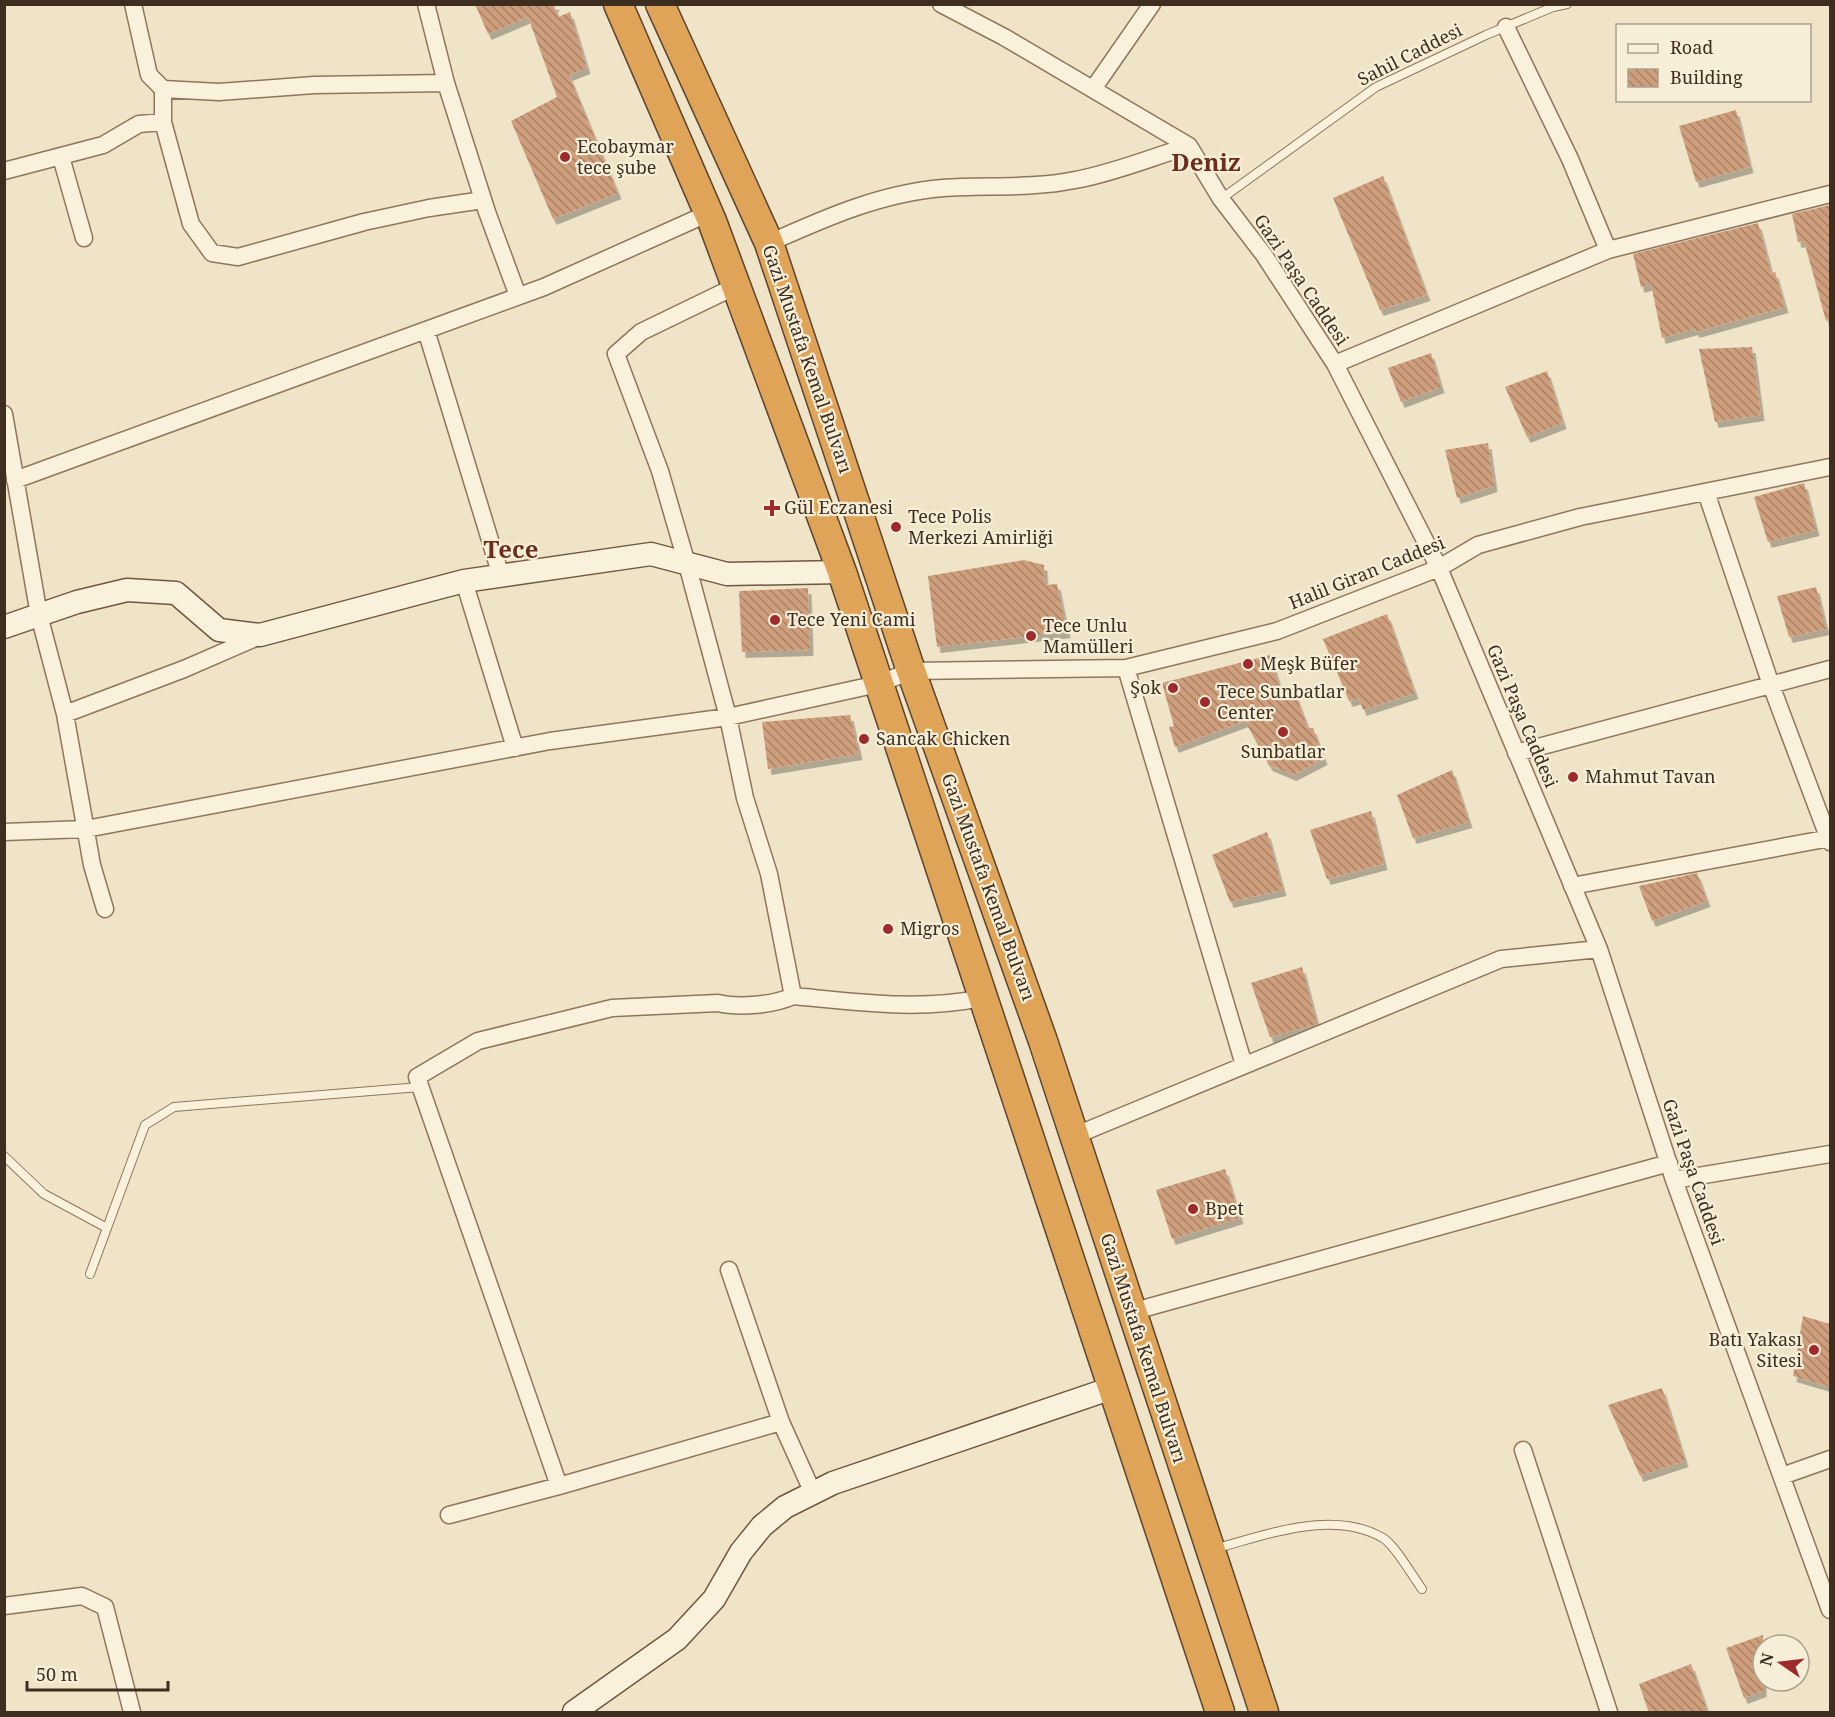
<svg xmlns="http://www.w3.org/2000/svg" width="1835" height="1717" font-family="'Noto Serif',serif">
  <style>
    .building { fill: url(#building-back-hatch); filter: url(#shadow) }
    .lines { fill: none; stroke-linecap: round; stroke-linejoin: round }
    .lane-casing { stroke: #8d765c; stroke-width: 10 }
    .street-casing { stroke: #8d765c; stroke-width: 19 }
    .secondary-casing { stroke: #6f573f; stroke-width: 25 }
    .highway-casing { stroke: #5b4430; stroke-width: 31 }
    .lane { stroke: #faf1dc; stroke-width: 8 }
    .street { stroke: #faf1dc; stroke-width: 16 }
    .secondary { stroke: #faf1dc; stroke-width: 22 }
    .highway { stroke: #e0a458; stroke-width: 28 }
    .poi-dot { fill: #9e2a2b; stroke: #f7eed8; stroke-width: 2 }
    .labels { text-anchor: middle; stroke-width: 4.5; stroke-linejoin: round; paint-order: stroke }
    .street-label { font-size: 18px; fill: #3d2e20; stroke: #f7eed8 }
    .poi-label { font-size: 18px; fill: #3d2e20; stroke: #f7eed8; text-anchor: start }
    .district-label { font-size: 24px; font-weight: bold; fill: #6b2e1e; stroke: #f7eed8 }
  </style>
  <defs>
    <pattern id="building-back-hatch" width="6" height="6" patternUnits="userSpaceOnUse" patternTransform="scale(1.5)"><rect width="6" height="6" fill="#cf9f7d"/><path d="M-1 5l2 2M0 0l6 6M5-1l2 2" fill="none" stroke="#a98266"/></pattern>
    <filter id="shadow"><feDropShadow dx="3.5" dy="6" stdDeviation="0" flood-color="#0004"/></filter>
  </defs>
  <rect width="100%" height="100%" fill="#f0e4c8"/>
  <path class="building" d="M 475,4 L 557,4 L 554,6 L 558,17 L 570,12 L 587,68 L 569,75 L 618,193 L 553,219 L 511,121 L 557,97 L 528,17 L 488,34 Z
    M 1736,110 L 1750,167 L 1696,182 L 1679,126 Z
    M 1383,176 L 1427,295 L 1380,310 L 1333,198 Z
    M 1830,205 L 1830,320 L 1826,321 L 1804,241 L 1798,242 L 1792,214 Z
    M 1758,223 L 1771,273 L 1775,272 L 1785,307 L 1696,332 L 1695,329 L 1662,338 L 1651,284 L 1641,287 L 1633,254 Z
    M 1752,347 L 1761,415 L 1715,422 L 1699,349 Z
    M 1431,353 L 1441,387 L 1401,402 L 1388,368 Z
    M 1547,371 L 1563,423 L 1527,437 L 1505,387 Z
    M 1488,443 L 1494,486 L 1457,498 L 1445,450 Z
    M 1804,483 L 1816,530 L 1768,542 L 1754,497 Z
    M 1024,560 L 1044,565 L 1045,585 L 1057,584 L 1067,632 L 937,647 L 928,576 Z
    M 1816,587 L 1826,629 L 1789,637 L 1777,596 Z
    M 808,588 L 810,650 L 742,652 L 739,591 Z
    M 1387,614 L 1415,693 L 1363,710 L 1359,698 L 1349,701 L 1323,639 Z
    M 1270,655 L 1281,692 L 1293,688 L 1308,728 L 1313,728 L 1324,759 L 1293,775 L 1269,765 L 1245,721 L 1175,747 L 1169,727 L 1174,726 L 1162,683 Z
    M 850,715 L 859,754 L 768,769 L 762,722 Z
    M 1452,770 L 1469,822 L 1413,838 L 1397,795 Z
    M 1371,811 L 1384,864 L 1327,879 L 1310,830 Z
    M 1267,832 L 1283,890 L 1230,902 L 1212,855 Z
    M 1697,873 L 1707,901 L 1652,921 L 1639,886 Z
    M 1302,967 L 1317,1024 L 1270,1037 L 1251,983 Z
    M 1225,1169 L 1240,1218 L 1172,1239 L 1156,1190 Z
    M 1803,1316 L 1830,1324 L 1830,1387 L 1793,1376 Z
    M 1662,1388 L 1685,1461 L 1640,1476 L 1608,1405 Z
    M 1763,1635 L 1763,1691 L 1744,1698 L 1726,1648 Z
    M 1691,1664 L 1708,1713 L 1649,1713 L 1639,1684 Z"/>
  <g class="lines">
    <g class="lane-casing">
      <path id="lane" d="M 1221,199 L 1376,87 L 1486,35 L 1553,7 L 1567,4
        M 4,1156 L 44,1194 L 107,1228
        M 90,1274 L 145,1125 L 174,1107 L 420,1087
        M 1213,1549 C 1265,1536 1332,1508 1383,1538 C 1395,1545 1413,1577 1422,1589"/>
    </g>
    <g class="street-casing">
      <path id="street" d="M 133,4 L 149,75 L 163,89 L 219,92 L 314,85 L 446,83 L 487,212 L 518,296
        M 426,4 L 446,83
        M 941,4 L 1004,37 L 1189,146 L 1221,199 L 1264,255 L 1335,364 L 1439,568 L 1599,949 L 1674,1180 L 1830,1610
        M 1506,27 L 1570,159 L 1608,250
        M 163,89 L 163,122 L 191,224 L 212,253 L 238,257 L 364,222 L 429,208 L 483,200
        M 1093,89 L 1152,4
        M 61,157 L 84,238
        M 4,171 L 103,145 L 139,124 L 163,122
        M 769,243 C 825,218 881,193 943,188 C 987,185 1031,189 1075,180 C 1114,173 1152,157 1189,146
        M 736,286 L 641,332 L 616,354 L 660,471 L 687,564 L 728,717 L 745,798 L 769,874 L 793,996
        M 426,330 L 501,576
        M 1335,364 L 1608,250 L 1830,194
        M 4,414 L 39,615 L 65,714 L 92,865 L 105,909
        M 15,480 L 544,287 L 709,213
        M 1706,492 L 1771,685 L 1830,842
        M 464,581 L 515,748
        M 1126,668 L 1244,1065
        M 65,714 L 184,669 L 260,636
        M 1516,753 L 1830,669
        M 4,832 L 86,829 L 550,741 L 728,717 L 878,684 L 911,671 L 1126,668 L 1277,631 L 1439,568 L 1478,545 L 1580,517 L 1830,467
        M 1572,886 L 1830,838
        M 1074,1136 L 1501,959 L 1599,949
        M 1674,1180 L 1830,1154
        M 729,1270 L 781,1422
        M 1131,1312 L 1669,1163
        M 1523,1450 L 1609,1712
        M 1782,1476 L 1830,1459
        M 813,1493 L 781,1422 L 559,1486 L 417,1077 L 478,1041 L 612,1008 L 718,1003 C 739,1008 774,1005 793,996 C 857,1002 919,1011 982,998
        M 449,1515 L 559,1486
        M 4,1606 L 82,1596 L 105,1607 L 132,1712"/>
    </g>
    <g class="secondary-casing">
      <path id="secondary" d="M 4,627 L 77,602 L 127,590 L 176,593 L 219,630 L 260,635 L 464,581 L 651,554 L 727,574 L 842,572
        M 574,1712 L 677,1639 L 714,1599 L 741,1552 L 762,1526 L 785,1507 L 833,1483 L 1112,1388"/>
    </g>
    <g class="highway-casing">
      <path id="highway" d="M 618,4 L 712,221 L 842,572 L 1220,1712
        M 660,4 L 769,243 L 911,671 L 1043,1041 L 1264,1712"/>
    </g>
    <use href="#lane" class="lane"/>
    <use href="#street" class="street"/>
    <use href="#secondary" class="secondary"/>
    <use href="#highway" class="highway"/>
  </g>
  <g class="poi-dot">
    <circle cx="565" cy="157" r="6"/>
    <path d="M769 499h6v6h6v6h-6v6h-6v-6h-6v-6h6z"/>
    <circle cx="896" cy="527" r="6"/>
    <circle cx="775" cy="620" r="6"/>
    <circle cx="1031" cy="636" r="6"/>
    <circle cx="1248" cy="664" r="6"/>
    <circle cx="1173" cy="688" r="6"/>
    <circle cx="1205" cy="702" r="6"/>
    <circle cx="1283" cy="732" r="6"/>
    <circle cx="864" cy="739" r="6"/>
    <circle cx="1573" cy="777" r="6"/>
    <circle cx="888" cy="929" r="6"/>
    <circle cx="1193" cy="1209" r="6"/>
    <circle cx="1814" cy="1350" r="6"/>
  </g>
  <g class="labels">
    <g class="street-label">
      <text transform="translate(1410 55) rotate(-27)" y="6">Sahil Caddesi</text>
      <text transform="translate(1301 280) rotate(56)" y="6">Gazi Paşa Caddesi</text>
      <text transform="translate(807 359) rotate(71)" y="6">Gazi Mustafa Kemal Bulvarı</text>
      <text transform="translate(1367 573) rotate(-22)" y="6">Halil Giran Caddesi</text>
      <text transform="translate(1522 716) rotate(67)" y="6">Gazi Paşa Caddesi</text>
      <text transform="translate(988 887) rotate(70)" y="6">Gazi Mustafa Kemal Bulvarı</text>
      <text transform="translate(1693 1172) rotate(71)" y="6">Gazi Paşa Caddesi</text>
      <text transform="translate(1143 1348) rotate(72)" y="6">Gazi Mustafa Kemal Bulvarı</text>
    </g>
    <g class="poi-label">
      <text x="577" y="153">Ecobaymar<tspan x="577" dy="21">tece şube</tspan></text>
      <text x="784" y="514">Gül Eczanesi</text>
      <text x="908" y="523">Tece Polis<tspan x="908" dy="21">Merkezi Amirliği</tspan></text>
      <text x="787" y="626">Tece Yeni Cami</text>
      <text x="1043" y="632">Tece Unlu<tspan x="1043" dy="21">Mamülleri</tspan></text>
      <text x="1260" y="670">Meşk Büfer</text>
      <text x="1161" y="694" text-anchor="end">Şok</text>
      <text x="1217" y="698">Tece Sunbatlar<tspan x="1217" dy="21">Center</tspan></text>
      <text x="876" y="745">Sancak Chicken</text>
      <text x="1283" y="758" text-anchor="middle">Sunbatlar</text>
      <text x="1585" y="783">Mahmut Tavan</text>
      <text x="900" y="935">Migros</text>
      <text x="1205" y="1215">Bpet</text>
      <text x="1802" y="1346" text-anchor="end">Batı Yakası<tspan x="1802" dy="21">Sitesi</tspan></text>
    </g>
    <g class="district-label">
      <text x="1206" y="171">Deniz</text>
      <text x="511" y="558">Tece</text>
    </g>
  </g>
  <rect width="1835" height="1717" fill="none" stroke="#3d2e20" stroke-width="12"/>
  <rect x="1616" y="24" width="195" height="78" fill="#f7eed8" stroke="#ada18e" stroke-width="1.5"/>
  <rect x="1628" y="44" width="30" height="9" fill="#faf1dc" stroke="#ada18e" stroke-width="1.5"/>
  <text x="1670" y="54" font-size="18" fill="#3d2e20">Road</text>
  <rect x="1628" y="69" width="30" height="18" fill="url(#building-back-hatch)" stroke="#ada18e" stroke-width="1.5"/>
  <text x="1670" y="84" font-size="18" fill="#3d2e20">Building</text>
  <g transform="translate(1781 1663) rotate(284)"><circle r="28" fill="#f7eed8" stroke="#ada18e" stroke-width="1.5"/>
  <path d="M0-4.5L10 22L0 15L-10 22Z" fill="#9e2a2b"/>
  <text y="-9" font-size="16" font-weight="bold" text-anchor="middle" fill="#3d2e20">N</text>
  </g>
  <path d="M27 1681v9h141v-9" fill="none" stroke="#3d2e20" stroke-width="3"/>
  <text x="36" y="1681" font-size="18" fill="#3d2e20" stroke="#f7eed8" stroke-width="4.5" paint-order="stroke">50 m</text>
</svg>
